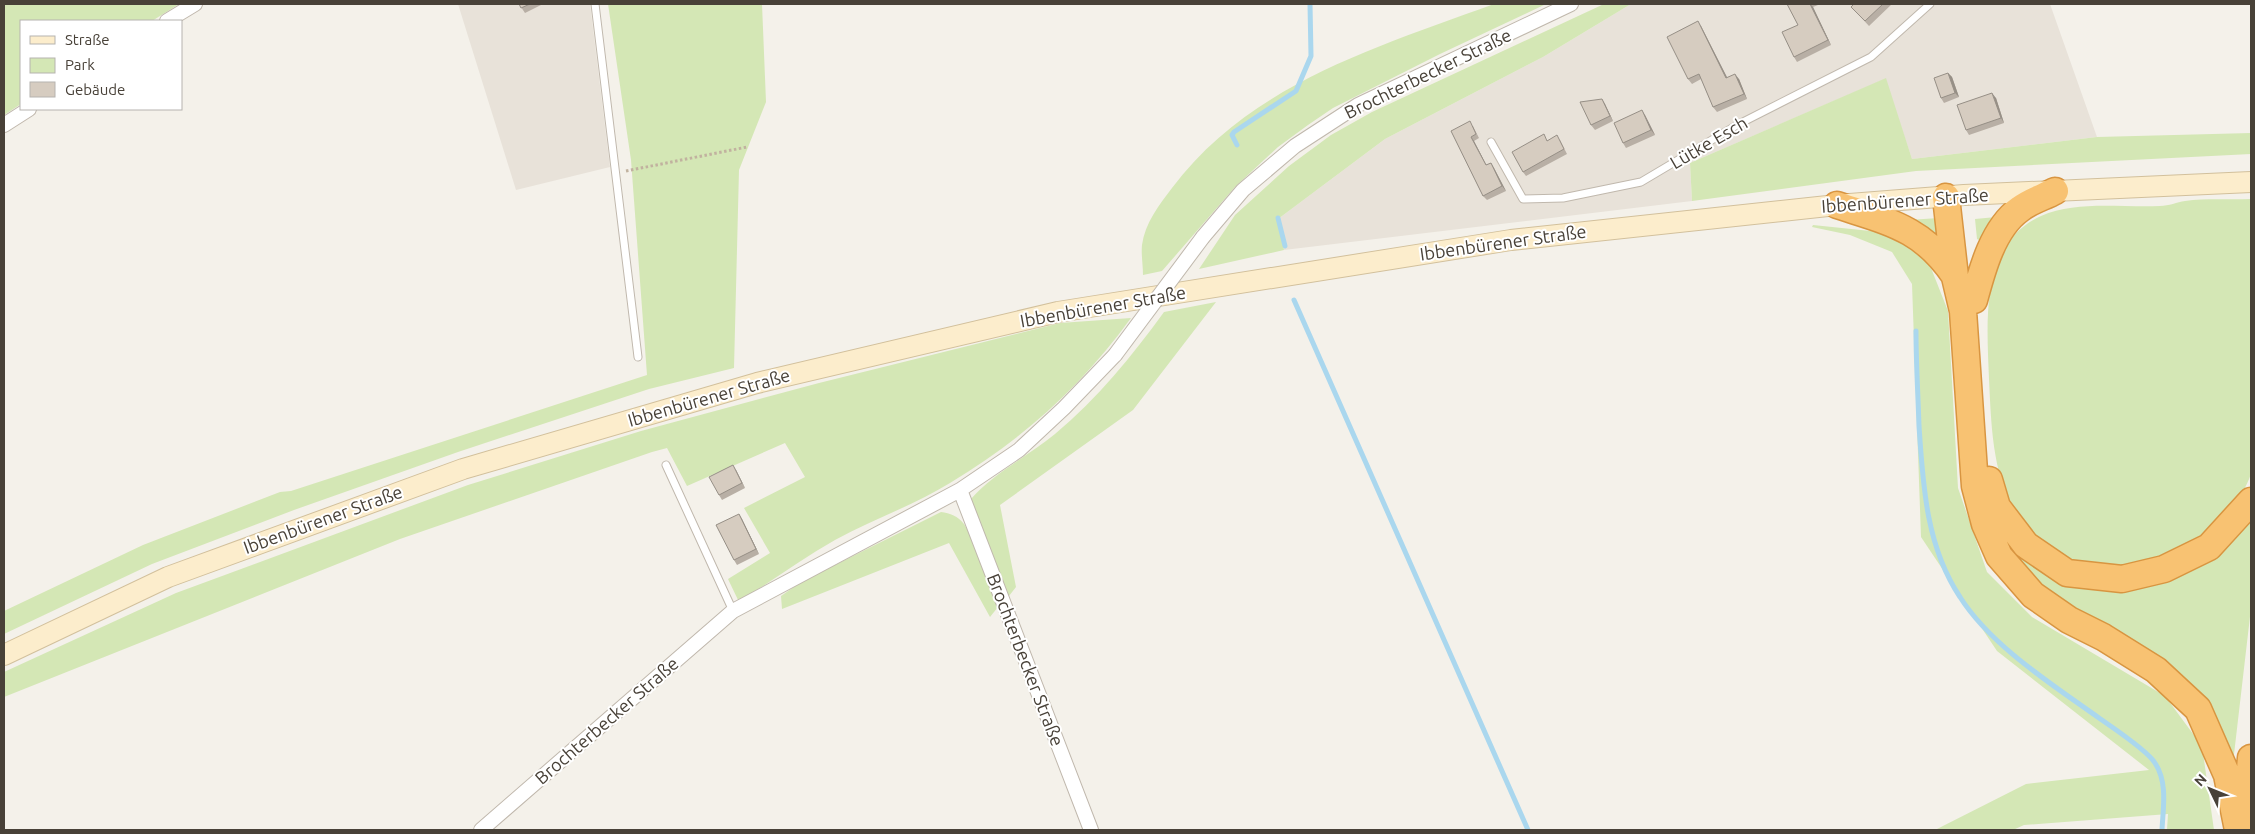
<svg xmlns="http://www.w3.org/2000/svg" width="2255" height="834" font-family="Ubuntu,sans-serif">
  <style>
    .residential { fill: #e8e2d9 }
    .green { fill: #d4e7b5 }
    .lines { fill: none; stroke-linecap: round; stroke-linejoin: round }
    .stream { stroke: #aad7ee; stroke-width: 5 }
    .lane-casing { stroke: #c0b8ad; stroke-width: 9 }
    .street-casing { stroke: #c0b8ad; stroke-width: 16 }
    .secondary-casing { stroke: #d2c09c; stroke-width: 22 }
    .highway-casing { stroke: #d89541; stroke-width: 29 }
    .path { stroke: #c1b29f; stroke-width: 3; stroke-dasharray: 2.5 2.5; stroke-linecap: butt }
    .lane { stroke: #fff; stroke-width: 7 }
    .street { stroke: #fff; stroke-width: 14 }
    .secondary { stroke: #fcedcc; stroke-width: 20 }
    .highway { stroke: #f8c272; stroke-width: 26 }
    .street-bridge-casing { stroke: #c0b8ad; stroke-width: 16; stroke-linecap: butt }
    .street-bridge { stroke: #fff; stroke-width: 14 }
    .wall { fill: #b8afa5 }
    .shaded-wall { fill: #968f86 }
    .building { fill: #d6ccc0; stroke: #968f86 }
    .labels { text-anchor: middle; stroke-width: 4; stroke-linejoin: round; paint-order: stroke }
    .street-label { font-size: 18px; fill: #484138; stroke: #fff }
  </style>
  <rect width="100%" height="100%" fill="#f4f1ea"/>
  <path class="residential" d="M 458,4 L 590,4 L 610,167 L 516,190 Z
    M 1631,4 L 2050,4 L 2097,137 L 1912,159 L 1885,79 L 1690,163 L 1692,201 L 1284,250 L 1278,219 L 1385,139 L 1543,57 Z"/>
  <path class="green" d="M 4,4 L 179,4 L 152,21 L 21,21 L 21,104 L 4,115 Z
    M 608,4 L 762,4 L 766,102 L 739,170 L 734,368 L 649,389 L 458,452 L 294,510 L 152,564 L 4,634 L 4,611 L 143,545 L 280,492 L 291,491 L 647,375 L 631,160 Z
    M 1494,4 L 1546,4 L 1440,54 L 1333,108 L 1308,125 L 1278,147 L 1235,187 L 1162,271 L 1143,275 C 1143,265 1141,254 1142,245 C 1145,223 1159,205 1172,188 C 1250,84 1377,47 1494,4 Z
    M 1604,4 L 1631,4 L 1543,57 L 1385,139 L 1278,219 L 1284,250 L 1199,269 L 1235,215 L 1289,166 L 1331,135 L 1372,112 Z
    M 1886,78 L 1912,159 L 2097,137 L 2251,133 L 2251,154 L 1916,171 L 1692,201 L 1690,163 Z
    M 2251,199 L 2251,474 C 2237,513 2204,539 2167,556 C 2144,567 2119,568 2095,565 C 2078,563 2066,558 2052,549 C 1993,513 1992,441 1989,379 C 1987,322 1979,244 2041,216 C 2077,200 2122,208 2160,206 C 2169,206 2177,202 2185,201 C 2206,198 2229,200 2251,199 Z
    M 1996,217 L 1981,241 L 1977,239 L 1975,219 Z
    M 1939,218 L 1943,242 L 1908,220 Z
    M 1813,225 L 1880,232 L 1912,243 L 1931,268 L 1948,311 L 1958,488 L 1987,572 L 2032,617 L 2165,696 L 2202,746 L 2214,830 L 2167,830 L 2168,814 L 2024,825 L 2013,830 L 1935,830 L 2026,784 L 2149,770 L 1997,651 L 1921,537 L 1912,284 L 1892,252 L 1850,235 L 1812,227 Z
    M 1216,302 L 1133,410 L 1000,505 L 1016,587 L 1009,596 L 1004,593 L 971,499 C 994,473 1028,456 1055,434 C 1098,398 1132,356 1164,312 Z
    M 1131,318 C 1080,388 1024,438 950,483 C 914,505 872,520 835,540 C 802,559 771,581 739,602 L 728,579 L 770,553 L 744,508 L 805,477 L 785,443 L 687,486 L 667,448 L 652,452 L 400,539 L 4,697 L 4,672 L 176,593 L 468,485 L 641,431 L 819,383 L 1060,323 Z
    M 1989,503 L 2101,585 L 2251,514 L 2251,608 L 2233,763 L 2220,734 L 2014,567 Z
    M 941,512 C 950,513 958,516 964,524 C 976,543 989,585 998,607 L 990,617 L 949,543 L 782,609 L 781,596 L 801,582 Z"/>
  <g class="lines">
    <path class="stream" d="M 1237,145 L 1232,135 L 1234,132 L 1296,91 L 1311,56 L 1310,4
      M 1278,218 L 1285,246
      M 1294,300 L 1528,830
      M 1916,331 C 1916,363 1918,394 1919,426 C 1923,485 1926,546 1960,597 C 1991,646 2053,685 2099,718 C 2113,728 2147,750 2155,763 C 2168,783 2163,808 2162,830"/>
    <g class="lane-casing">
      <path id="lane" d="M 595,4 L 638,357
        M 1491,142 L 1523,199 L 1563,198 L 1641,182 L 1737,125 L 1871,57 L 1930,4
        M 666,465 L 733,611"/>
    </g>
    <g class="street-casing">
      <path id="street" d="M 167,21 L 195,4
        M 4,125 L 29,109
        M 1203,237 L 1243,190 L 1295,146 L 1358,105 L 1571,4
        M 960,490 L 1091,830
        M 481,830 L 733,611 L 960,490 L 1019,450 L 1064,408 L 1115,355"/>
    </g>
    <g class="secondary-casing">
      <path id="secondary" d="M 4,655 L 168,577 L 463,469 L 757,383 L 1058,312 L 1511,240 L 1837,205 L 1964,195 L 2251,182"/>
    </g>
    <g class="highway-casing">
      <path id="highway" d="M 1946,197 L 1955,277 L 1963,311 L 1975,486 L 1985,524 L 1999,556 L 2033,595 L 2069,620 L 2103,637 L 2156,670 L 2198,709 L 2227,775 L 2238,830
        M 1837,205 C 1889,222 1923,228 1955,276
        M 1974,300 C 1982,270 1993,228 2020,209 C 2030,201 2044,197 2055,191
        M 1989,480 L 1997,507 L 2026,545 L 2067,573 L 2122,579 L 2164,569 L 2209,547 L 2251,501
        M 2245,825 L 2251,758"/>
    </g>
    <path class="path" d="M 626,171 L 747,147"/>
    <use href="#lane" class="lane"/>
    <use href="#street" class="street"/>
    <use href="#secondary" class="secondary"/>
    <use href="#highway" class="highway"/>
    <g class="street-bridge-casing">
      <path id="street-bridge" d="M 1115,355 L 1203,237"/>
    </g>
    <use href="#street-bridge" class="street-bridge"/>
  </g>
  <path class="wall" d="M 519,4 L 543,4 L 525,13 Z
    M 1787,4 L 1817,4 L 1818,5 L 1813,7 L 1831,45 L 1797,62 L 1794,57 L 1798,25 Z
    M 1854,4 L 1892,4 L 1869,26 L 1855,11 L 1851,7 Z
    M 1701,26 L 1727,78 L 1739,79 L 1747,99 L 1717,112 L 1713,107 L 1701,79 L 1692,84 L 1688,79 Z
    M 1948,73 L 1952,77 L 1959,97 L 1944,103 L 1941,98 Z
    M 1996,98 L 2004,123 L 1969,135 L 1966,130 Z
    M 1602,99 L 1605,104 L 1613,121 L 1595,130 L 1591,125 Z
    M 1645,115 L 1655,135 L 1626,148 L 1623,143 Z
    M 1473,126 L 1479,138 L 1474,141 L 1486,165 L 1491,163 L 1494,168 L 1506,191 L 1487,200 L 1483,196 L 1451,131 Z
    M 1548,140 L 1560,140 L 1567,154 L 1526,176 L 1523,172 Z
    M 736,470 L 745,488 L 722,500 L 719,495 Z
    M 739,514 L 742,519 L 759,554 L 737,565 L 734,560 Z"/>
  <path class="shaded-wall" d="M 1810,4 L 1813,7 L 1831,45 L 1828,40 Z
    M 1698,21 L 1701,26 L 1730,83 L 1726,78 Z
    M 1948,73 L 1952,77 L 1959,97 L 1955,93 Z
    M 1735,74 L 1739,79 L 1747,99 L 1744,94 Z
    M 1992,93 L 1996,98 L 2004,123 L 2001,118 Z
    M 1602,99 L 1605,104 L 1613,121 L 1610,116 Z
    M 1642,110 L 1645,115 L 1655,135 L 1651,130 Z
    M 1471,137 L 1474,141 L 1489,170 L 1486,165 Z
    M 1491,163 L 1494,168 L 1506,191 L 1502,186 Z
    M 733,465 L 736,470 L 745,488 L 742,483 Z
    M 739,514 L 742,519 L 759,554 L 756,549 Z"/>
  <path class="building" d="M 519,4 L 530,4 L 521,8 Z
    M 1787,4 L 1810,4 L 1828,40 L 1794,57 L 1782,32 L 1798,25 Z
    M 1854,4 L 1883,4 L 1865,21 L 1851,7 Z
    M 1698,21 L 1726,78 L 1735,74 L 1744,94 L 1713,107 L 1699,74 L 1688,79 L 1667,37 Z
    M 1948,73 L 1955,93 L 1941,98 L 1934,78 Z
    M 1992,93 L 2001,118 L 1966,130 L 1957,105 Z
    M 1602,99 L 1610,116 L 1591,125 L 1580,102 Z
    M 1642,110 L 1651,130 L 1623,143 L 1614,123 Z
    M 1470,121 L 1476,134 L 1471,137 L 1486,165 L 1491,163 L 1502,186 L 1483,196 L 1451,131 Z
    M 1544,134 L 1547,141 L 1557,135 L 1564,149 L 1523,172 L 1512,152 Z
    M 733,465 L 742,483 L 719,495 L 709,477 Z
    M 739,514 L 756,549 L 734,560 L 716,525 Z"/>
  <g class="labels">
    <g class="street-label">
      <text transform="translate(1428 74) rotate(-26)" y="6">Brochterbecker Straße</text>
      <text transform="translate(1709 143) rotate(-30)" y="6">Lütke Esch</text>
      <text transform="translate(1905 201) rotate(-4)" y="6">Ibbenbürener Straße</text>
      <text transform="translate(1503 243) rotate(-8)" y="6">Ibbenbürener Straße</text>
      <text transform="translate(1103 307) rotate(-10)" y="6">Ibbenbürener Straße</text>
      <text transform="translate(709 398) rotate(-16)" y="6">Ibbenbürener Straße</text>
      <text transform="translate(323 520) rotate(-20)" y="6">Ibbenbürener Straße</text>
      <text transform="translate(1025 660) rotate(69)" y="6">Brochterbecker Straße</text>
      <text transform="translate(607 721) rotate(-41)" y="6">Brochterbecker Straße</text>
    </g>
  </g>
  <rect width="2255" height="834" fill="none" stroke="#484138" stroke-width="10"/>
  <rect x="20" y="20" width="162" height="90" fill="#ffffff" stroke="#b6b3af"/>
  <rect x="30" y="36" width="25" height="8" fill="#fcedcc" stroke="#b6b3af"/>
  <text x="65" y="45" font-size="15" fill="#484138">Straße</text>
  <rect x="30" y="58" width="25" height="15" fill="#d4e7b5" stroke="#b6b3af"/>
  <text x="65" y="70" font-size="15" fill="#484138">Park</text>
  <rect x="30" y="82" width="25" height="15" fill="#d6ccc0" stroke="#b6b3af"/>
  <text x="65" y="95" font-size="15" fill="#484138">Gebäude</text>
  <g transform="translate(2210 789) rotate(313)" stroke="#ffffff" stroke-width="4" paint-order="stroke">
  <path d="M0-4L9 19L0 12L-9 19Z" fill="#484138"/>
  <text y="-8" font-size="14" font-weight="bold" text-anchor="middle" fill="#484138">N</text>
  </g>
</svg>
